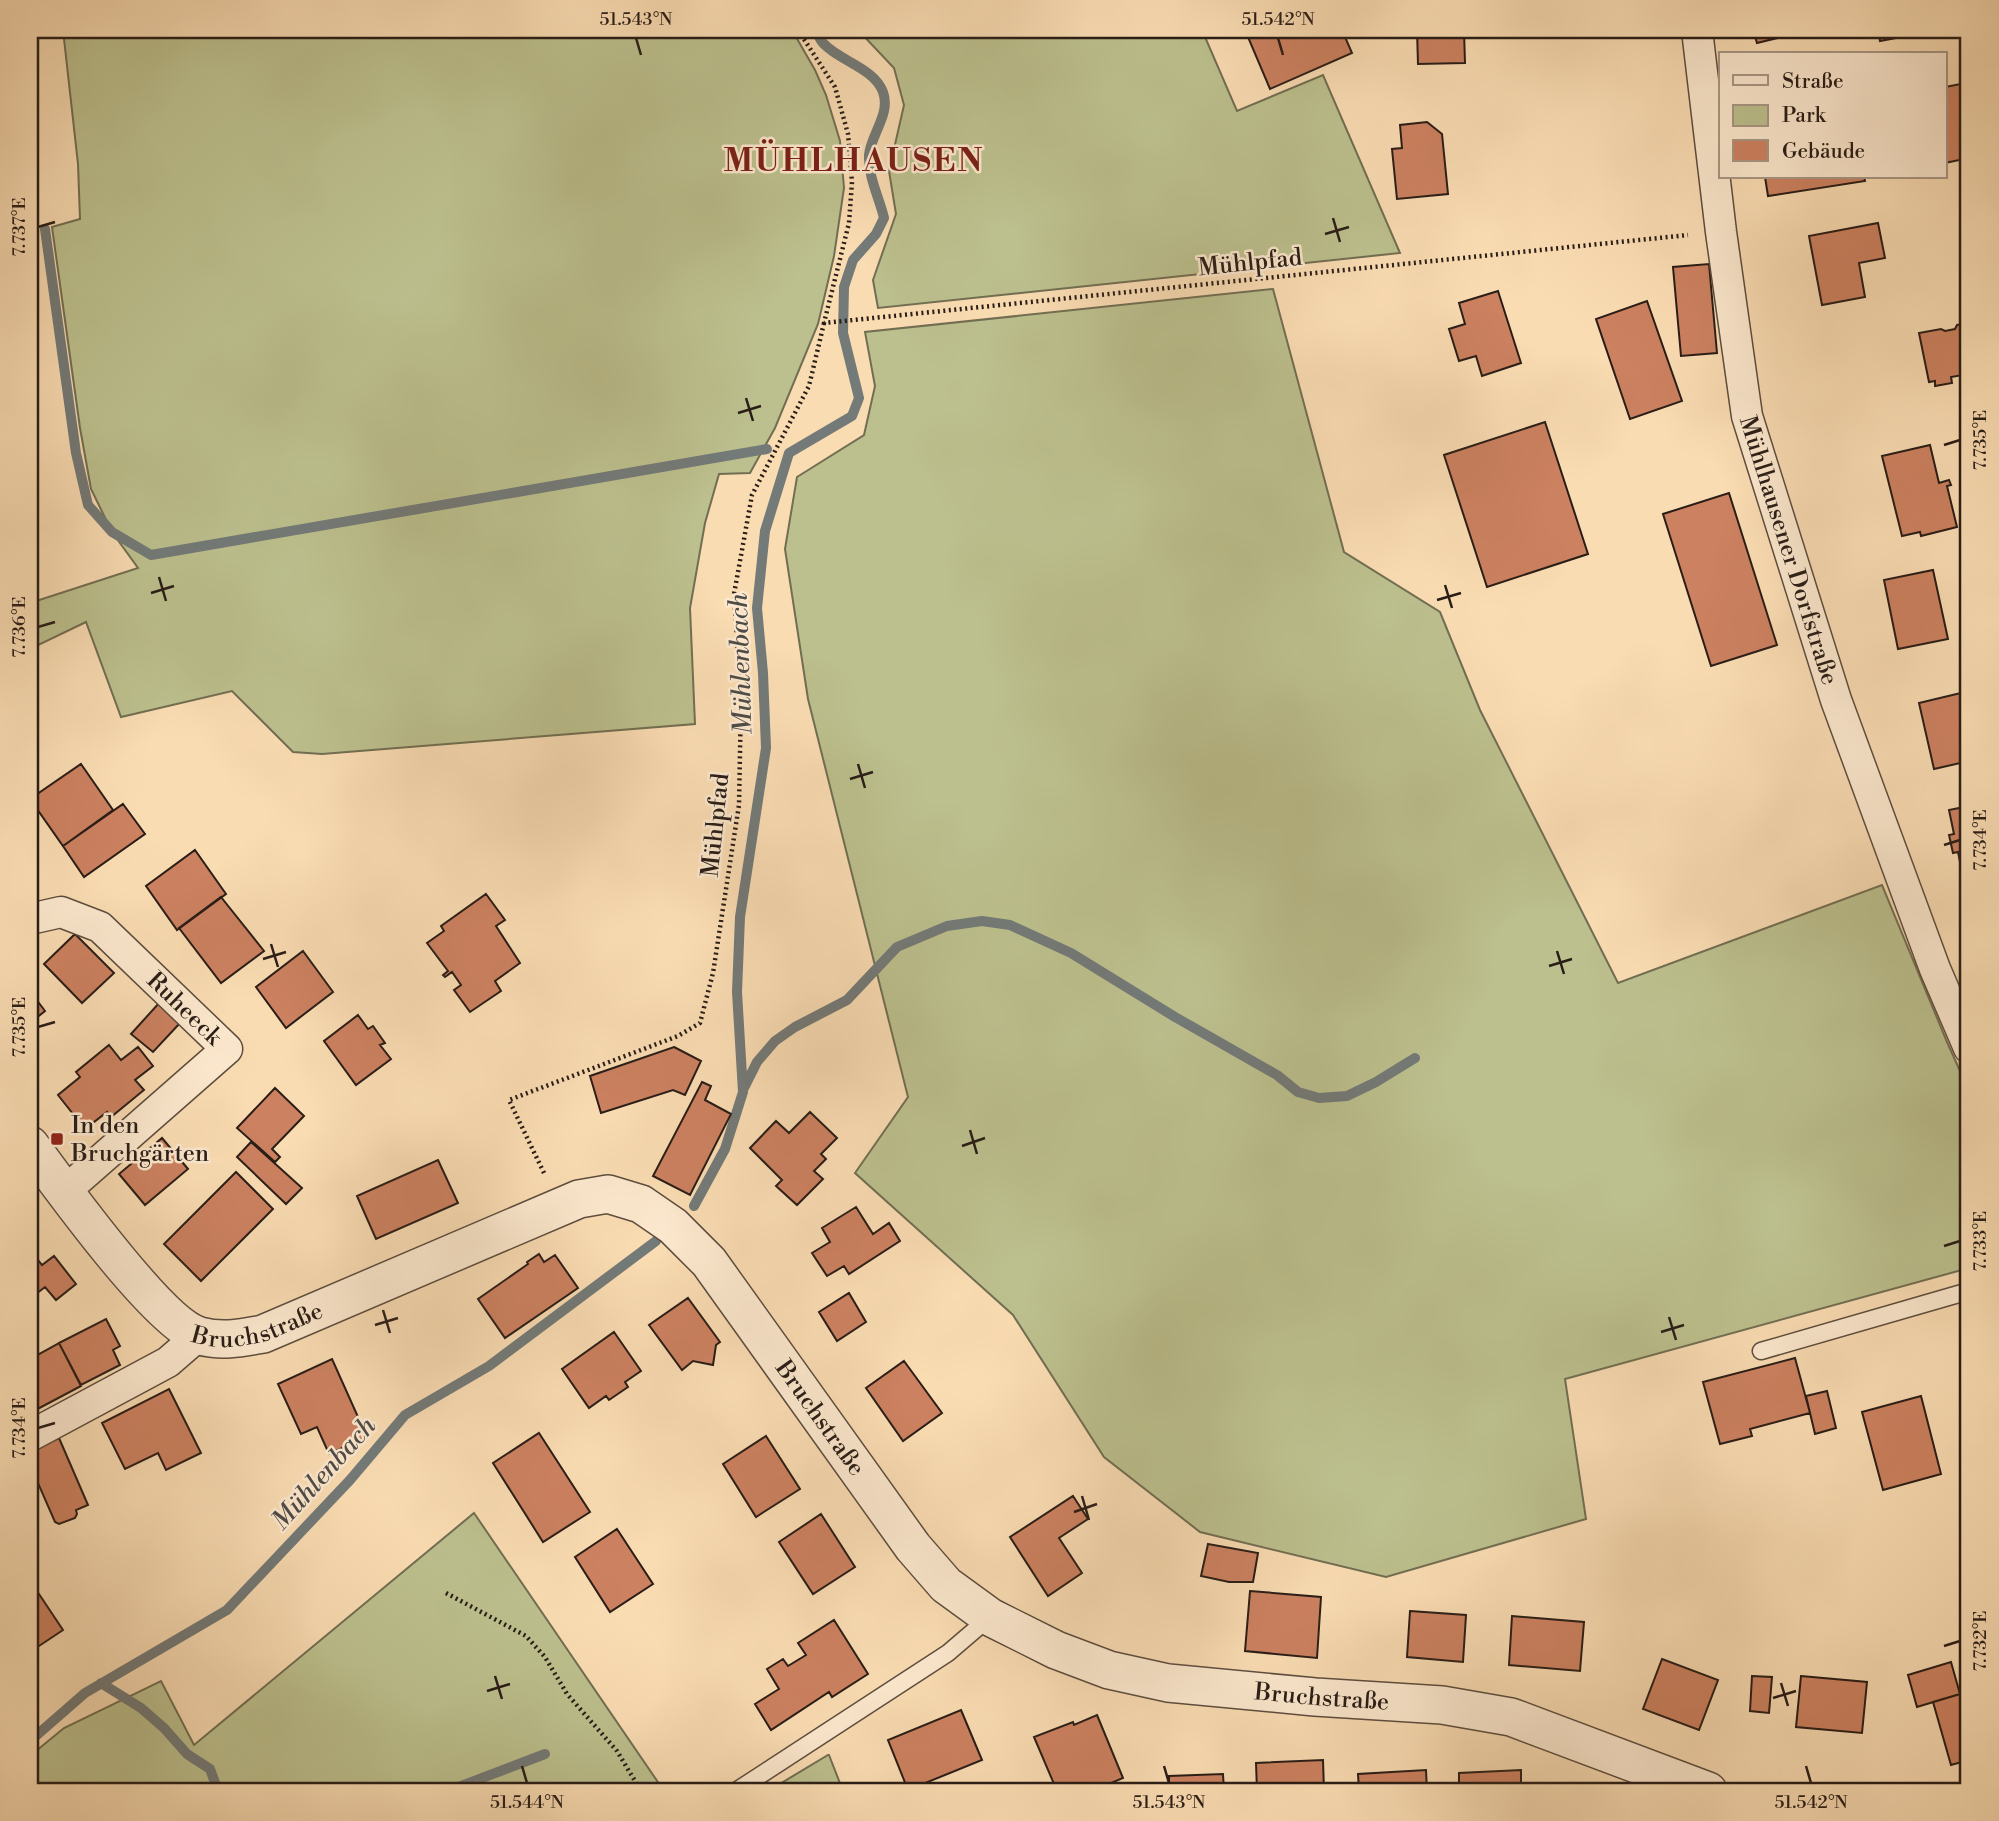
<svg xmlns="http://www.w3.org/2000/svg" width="1999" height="1821" font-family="'Libre Bodoni',serif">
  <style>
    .green { fill: #bcc08e; stroke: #726e52; stroke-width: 2 }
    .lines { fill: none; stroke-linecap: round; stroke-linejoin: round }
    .stream { stroke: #737a78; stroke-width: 10 }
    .building { fill: #cc8160; stroke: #291d17; stroke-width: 2 }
    .service-casing { stroke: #5d4d3e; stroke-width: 19 }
    .minor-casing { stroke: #5d4d3e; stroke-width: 33 }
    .tertiary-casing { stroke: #5d4d3e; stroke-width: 40 }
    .path { stroke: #291d17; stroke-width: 4.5; stroke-dasharray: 2 3.5; stroke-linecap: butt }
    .service { stroke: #fce8ce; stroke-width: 16 }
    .minor { stroke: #fce8ce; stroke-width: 30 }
    .tertiary { stroke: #fce8ce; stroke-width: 37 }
    .ticks { fill: none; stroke: #291d17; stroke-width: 2.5 }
    .poi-dot { fill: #8f2418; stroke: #fce8ce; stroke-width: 2.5 }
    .labels { text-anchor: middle; stroke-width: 5; stroke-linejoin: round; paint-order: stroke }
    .street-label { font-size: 24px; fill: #291d17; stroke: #fce8ce }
    .poi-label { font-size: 24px; fill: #291d17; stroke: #fce8ce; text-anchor: start }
    .water-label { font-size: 26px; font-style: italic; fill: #4e4c48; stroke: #fce8ce }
    .district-label { font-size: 32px; font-weight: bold; letter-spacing: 2px; fill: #7a1f14; stroke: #fce8ce }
    .neatline { fill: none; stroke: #291d17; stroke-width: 2.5 }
    .ticks-label { font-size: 18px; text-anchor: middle; fill: #291d17 }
  </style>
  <rect width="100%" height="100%" fill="#fadcb3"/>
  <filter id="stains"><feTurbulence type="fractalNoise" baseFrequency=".00286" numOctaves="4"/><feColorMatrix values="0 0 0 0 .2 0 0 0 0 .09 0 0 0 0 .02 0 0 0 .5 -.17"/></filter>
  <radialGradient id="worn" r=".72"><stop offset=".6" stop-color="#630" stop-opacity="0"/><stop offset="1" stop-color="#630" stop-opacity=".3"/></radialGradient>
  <path class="green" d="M 63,30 L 792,30 L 815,70 L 826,95 L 840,141 L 844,188 L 834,256 L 818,324 L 775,428 L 750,473 L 719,474 L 705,523 L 690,608 L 695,724 L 322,754 L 293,752 L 232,691 L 121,717 L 86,622 L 30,649 L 30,603 L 138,568 L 112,532 L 91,489 L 80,428 L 52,227 L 80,219 L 78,164 Z
    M 858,30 L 1202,30 L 1237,111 L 1323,75 L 1400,253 L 878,308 L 873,280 L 896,214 L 889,171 L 904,105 L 894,68 Z
    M 1273,289 L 1344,552 L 1440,612 L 1480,710 L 1618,983 L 1882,885 L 1947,1042 L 1969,1091 L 1969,1268 L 1565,1379 L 1586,1519 L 1386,1577 L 1200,1532 L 1104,1457 L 1013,1315 L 855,1173 L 908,1097 L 808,699 L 785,549 L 797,477 L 864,435 L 875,386 L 865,332 Z
    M 474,1513 L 664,1791 L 30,1791 L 30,1756 L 64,1728 L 161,1681 L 194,1745 Z
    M 829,1755 L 843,1791 L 768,1791 L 828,1755 Z"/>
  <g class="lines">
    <path class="stream" d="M 45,229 L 76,453 L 88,505 L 112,532 L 151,555 L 767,449
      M 744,1088 L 757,1062 L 775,1041 L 795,1027 L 847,1000 L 897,947 L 947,926 L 982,921 L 1010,925 L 1071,953 L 1175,1017 L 1277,1075 L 1298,1092 L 1319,1098 L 1347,1096 L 1376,1082 L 1415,1058
      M 694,1206 L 725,1149 L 743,1092 L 737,992 L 740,917 L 766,748 L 763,673 L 757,608 L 765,531 L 789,453 L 852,416 L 859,398 L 843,333 L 844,287 L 853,260 L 876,234 L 884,218 C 879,197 868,177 869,155 C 871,134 891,114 883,92 C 874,68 840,61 824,44 C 820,41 818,34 816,30
      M 101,1683 L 141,1708 L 164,1728 L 187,1754 L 210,1769 L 218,1791
      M 30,1741 L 85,1693 L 227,1610 L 350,1480 L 405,1415 L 489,1366 L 656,1241
      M 448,1791 L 545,1754"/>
  </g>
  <path class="building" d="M 1245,30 L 1342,30 L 1352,53 L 1270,89 Z
    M 1417,30 L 1464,30 L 1465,63 L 1418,64 Z
    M 1753,30 L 1810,30 L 1757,43 Z
    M 1878,30 L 1933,30 L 1933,31 L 1880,41 Z
    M 1966,83 L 1969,100 L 1969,158 L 1945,163 L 1945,87 Z
    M 1427,122 L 1442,134 L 1448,194 L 1397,199 L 1392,149 L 1402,148 L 1400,125 Z
    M 1765,177 L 1864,177 L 1865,181 L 1768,196 Z
    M 1878,223 L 1885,258 L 1859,263 L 1865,297 L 1822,305 L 1809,236 Z
    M 1709,264 L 1717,353 L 1681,356 L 1673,267 Z
    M 1498,291 L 1521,363 L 1482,376 L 1476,356 L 1459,361 L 1449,329 L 1465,324 L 1459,303 Z
    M 1647,301 L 1682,401 L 1630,419 L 1596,319 Z
    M 1969,323 L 1969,374 L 1951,377 L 1952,383 L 1935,386 L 1935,381 L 1929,382 L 1919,333 L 1941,329 L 1945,331 L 1955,329 L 1957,325 Z
    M 1545,422 L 1588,554 L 1487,587 L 1444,455 Z
    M 1930,445 L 1939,483 L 1949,480 L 1951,485 L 1947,486 L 1957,527 L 1921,536 L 1920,532 L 1902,536 L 1882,456 Z
    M 1729,493 L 1777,645 L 1711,666 L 1663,514 Z
    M 1933,570 L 1948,639 L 1898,649 L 1884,580 Z
    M 1969,691 L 1969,761 L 1934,769 L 1919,703 Z
    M 81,764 L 113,810 L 63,846 L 30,799 Z
    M 123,804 L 145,834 L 84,877 L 63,846 Z
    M 1969,806 L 1969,876 L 1963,877 L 1958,852 L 1953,853 L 1949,835 L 1954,834 L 1949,810 Z
    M 195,850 L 226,894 L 177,930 L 146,886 Z
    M 486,894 L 505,920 L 496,926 L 520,963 L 495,981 L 501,991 L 470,1012 L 454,990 L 461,985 L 452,972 L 445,977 L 443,975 L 448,971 L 427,943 L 444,931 L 441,926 Z
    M 221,897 L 264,951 L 221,983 L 179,928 Z
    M 75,934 L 114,973 L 82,1003 L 44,964 Z
    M 303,951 L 333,992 L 286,1028 L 256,987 Z
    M 30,991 L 45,1011 L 30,1023 Z
    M 160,1002 L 181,1022 L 153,1052 L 131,1034 Z
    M 358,1015 L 368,1029 L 373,1026 L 385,1043 L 380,1045 L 391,1059 L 356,1085 L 324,1041 Z
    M 109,1045 L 121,1060 L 138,1047 L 153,1066 L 135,1080 L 144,1090 L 111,1117 L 107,1112 L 85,1129 L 58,1095 L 80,1077 L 76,1072 Z
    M 674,1047 L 701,1061 L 685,1095 L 673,1090 L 601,1113 L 590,1076 Z
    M 702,1082 L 711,1086 L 705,1100 L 731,1114 L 690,1195 L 653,1176 Z
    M 275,1088 L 304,1116 L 272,1149 L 280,1157 L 275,1162 L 237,1128 Z
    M 810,1112 L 837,1138 L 821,1154 L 826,1159 L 814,1171 L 823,1179 L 797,1205 L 776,1186 L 782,1180 L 750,1148 L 776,1121 L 789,1133 Z
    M 162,1138 L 188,1169 L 145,1205 L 119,1174 Z
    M 251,1142 L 302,1188 L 286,1204 L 237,1157 Z
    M 438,1160 L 458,1203 L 376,1239 L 357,1196 Z
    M 236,1172 L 273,1209 L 201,1281 L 164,1244 Z
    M 856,1207 L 873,1234 L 889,1223 L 900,1241 L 849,1274 L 844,1266 L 827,1276 L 812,1253 L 830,1242 L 822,1228 Z
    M 32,1252 L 42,1265 L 54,1256 L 76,1284 L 56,1300 L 45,1287 L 32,1297 L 30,1294 L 30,1253 Z
    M 539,1254 L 544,1262 L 555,1255 L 578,1288 L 505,1338 L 478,1299 L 528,1264 L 527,1262 Z
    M 849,1293 L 866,1322 L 837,1341 L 819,1312 Z
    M 688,1298 L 720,1342 L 716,1345 L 713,1365 L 693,1361 L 682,1370 L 649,1325 Z
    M 106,1319 L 120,1346 L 113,1350 L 120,1365 L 81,1385 L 59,1343 Z
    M 614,1332 L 641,1371 L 625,1382 L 628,1387 L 609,1400 L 606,1396 L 589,1408 L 562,1369 Z
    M 59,1343 L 81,1386 L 30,1413 L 30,1359 Z
    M 1795,1358 L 1810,1413 L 1750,1429 L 1752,1436 L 1720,1444 L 1703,1382 Z
    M 332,1359 L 367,1437 L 329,1454 L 317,1427 L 301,1434 L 278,1384 Z
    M 904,1361 L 942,1413 L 903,1441 L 866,1388 Z
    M 169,1389 L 201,1453 L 166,1470 L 158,1453 L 125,1469 L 102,1423 Z
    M 1827,1391 L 1836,1428 L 1815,1434 L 1806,1396 Z
    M 1921,1396 L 1941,1474 L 1883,1490 L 1862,1412 Z
    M 539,1433 L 590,1512 L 543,1542 L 493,1463 Z
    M 766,1436 L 800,1489 L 756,1517 L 723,1464 Z
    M 59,1438 L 88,1505 L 76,1510 L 77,1514 L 75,1518 L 59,1524 L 55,1522 L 38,1483 L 30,1487 L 30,1450 Z
    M 1073,1496 L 1088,1519 L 1059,1538 L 1082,1573 L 1048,1596 L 1010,1537 Z
    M 821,1514 L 855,1567 L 813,1594 L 779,1542 Z
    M 617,1529 L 653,1584 L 610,1612 L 575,1557 Z
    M 1208,1544 L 1258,1553 L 1253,1582 L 1229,1582 L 1201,1576 Z
    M 37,1591 L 63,1630 L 30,1652 L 30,1596 Z
    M 1250,1591 L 1321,1597 L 1317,1658 L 1245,1651 Z
    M 1410,1611 L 1466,1615 L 1463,1662 L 1407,1657 Z
    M 1512,1616 L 1584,1622 L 1580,1671 L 1509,1665 Z
    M 834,1620 L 868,1674 L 832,1697 L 829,1692 L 771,1730 L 755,1704 L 779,1689 L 767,1669 L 783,1659 L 788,1666 L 806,1655 L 798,1643 Z
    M 1662,1659 L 1718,1680 L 1699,1730 L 1643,1709 Z
    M 1951,1662 L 1960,1694 L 1917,1707 L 1908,1675 Z
    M 1752,1676 L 1772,1677 L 1769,1713 L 1750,1711 Z
    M 1801,1676 L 1867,1682 L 1862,1733 L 1796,1727 Z
    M 1960,1694 L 1963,1702 L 1969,1700 L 1969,1760 L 1951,1765 L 1933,1702 Z
    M 961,1710 L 982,1760 L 908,1790 L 888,1740 Z
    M 1097,1715 L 1123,1778 L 1092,1791 L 1078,1791 L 1075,1784 L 1057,1791 L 1034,1737 L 1073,1722 L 1074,1725 Z
    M 1323,1760 L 1324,1791 L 1257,1791 L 1256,1763 Z
    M 1426,1770 L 1427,1791 L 1359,1791 L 1358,1774 Z
    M 1521,1770 L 1521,1791 L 1459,1791 L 1459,1773 Z
    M 1223,1774 L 1224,1791 L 1169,1791 L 1169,1776 Z"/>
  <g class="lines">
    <g class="service-casing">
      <path id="service" d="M 1761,1351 L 1969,1291
        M 736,1791 L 948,1653 L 990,1617"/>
    </g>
    <g class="minor-casing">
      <g id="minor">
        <path id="s1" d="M 1697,30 L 1721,232 L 1747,416 L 1836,700 L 1935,969 L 1969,1048"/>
        <path id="s2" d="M 30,919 L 61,912 L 100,927 L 227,1049 L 64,1192"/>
        <path d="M 30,1436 L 168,1362 L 198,1336"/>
      </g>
    </g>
    <g class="tertiary-casing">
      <g id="tertiary">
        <path id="s3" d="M 30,1145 C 58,1183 160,1325 200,1336 C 222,1342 241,1338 263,1334 L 579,1199 L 608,1194 L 641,1204 L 673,1226 L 709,1262 L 913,1547 L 946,1585 L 990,1617 L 1056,1650 L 1109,1670 L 1168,1683 L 1315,1697 L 1442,1705 L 1511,1717 L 1708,1791"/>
      </g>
    </g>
    <path class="path" d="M 798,30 L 835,87 L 848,134 L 852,182 L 849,223 L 824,323 L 1688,235
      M 544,1173 L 509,1100 L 678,1036 L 700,1023 L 713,973 L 739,805 L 741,699 L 734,594 L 752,495 L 809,386 L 824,323
      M 446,1593 L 526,1636 L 545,1657 L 567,1694 L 617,1751 L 641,1791"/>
    <use href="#service" class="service"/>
    <use href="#minor" class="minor"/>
    <use href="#tertiary" class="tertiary"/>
  </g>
  <path class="ticks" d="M 636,38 L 641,55M 1278,38 L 1283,55M 1333,218 L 1340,242M 38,227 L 55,222M 1325,234 L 1349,227M 746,398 L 753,421M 738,413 L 761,406M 1944,445 L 1960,440M 159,577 L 166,601M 1445,585 L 1452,608M 151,593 L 174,586M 1437,600 L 1461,593M 38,627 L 55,622M 858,764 L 865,788M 850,779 L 873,772M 1944,845 L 1960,840M 271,944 L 278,967M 1557,951 L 1564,974M 263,959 L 286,952M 1549,966 L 1572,959M 38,1027 L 55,1022M 970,1130 L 977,1154M 962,1146 L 985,1138M 1944,1246 L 1960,1241M 383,1310 L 390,1333M 1669,1317 L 1676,1340M 375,1325 L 398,1318M 1661,1332 L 1684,1325M 38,1428 L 55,1423M 1082,1496 L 1089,1520M 1074,1512 L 1097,1504M 1944,1646 L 1960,1641M 495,1676 L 502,1699M 1781,1683 L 1788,1706M 487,1691 L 510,1684M 1773,1698 L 1796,1691M 522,1766 L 527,1783M 1164,1766 L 1169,1783M 1806,1766 L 1811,1783"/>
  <rect class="poi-dot" x="50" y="1132" width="14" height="14" rx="3.5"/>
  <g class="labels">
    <g class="street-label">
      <text transform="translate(1250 262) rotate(-6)" y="8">Mühlpfad</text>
      <text dy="8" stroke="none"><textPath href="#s1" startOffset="530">Mühlhausener Dorfstraße</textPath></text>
      <text transform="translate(715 825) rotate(-84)" y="8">Mühlpfad</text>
      <text dy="8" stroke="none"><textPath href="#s2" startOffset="191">Ruheeck</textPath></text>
      <text dy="8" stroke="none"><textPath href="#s3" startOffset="317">Bruchstraße</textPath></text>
      <text dy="8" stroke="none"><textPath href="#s3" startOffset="1010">Bruchstraße</textPath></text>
      <text dy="8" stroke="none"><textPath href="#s3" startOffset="1619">Bruchstraße</textPath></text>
    </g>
    <g class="poi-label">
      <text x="71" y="1133">In den<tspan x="71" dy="28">Bruchgärten</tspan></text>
    </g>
    <g class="water-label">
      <text transform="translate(740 664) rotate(-92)" y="9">Mühlenbach</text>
      <text transform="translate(323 1473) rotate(-48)" y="9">Mühlenbach</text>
    </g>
    <g class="district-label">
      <text x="854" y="171">MÜHLHAUSEN</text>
    </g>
  </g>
  <rect width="1999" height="1821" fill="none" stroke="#fadcb3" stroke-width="77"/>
  <rect x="1719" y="52" width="228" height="126" fill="#fce8ce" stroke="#a89785" stroke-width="2"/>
  <rect x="1733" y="75" width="35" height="10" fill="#fce8ce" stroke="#a89785" stroke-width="2"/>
  <text x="1782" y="88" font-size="21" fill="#291d17">Straße</text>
  <rect x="1733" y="105" width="35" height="21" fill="#bcc08e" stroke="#a89785" stroke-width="2"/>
  <text x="1782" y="122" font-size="21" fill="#291d17">Park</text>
  <rect x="1733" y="140" width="35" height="21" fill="#cc8160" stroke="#a89785" stroke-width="2"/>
  <text x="1782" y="158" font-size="21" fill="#291d17">Gebäude</text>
  <rect x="38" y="38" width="1922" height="1745" class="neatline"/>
  <g class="ticks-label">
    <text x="636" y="25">51.543°N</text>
    <text x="1278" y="25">51.542°N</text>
    <text transform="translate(19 227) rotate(-90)" y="6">7.737°E</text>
    <text transform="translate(1980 440) rotate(-90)" y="6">7.735°E</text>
    <text transform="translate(19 627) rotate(-90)" y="6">7.736°E</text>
    <text transform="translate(1980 840) rotate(-90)" y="6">7.734°E</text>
    <text transform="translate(19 1027) rotate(-90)" y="6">7.735°E</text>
    <text transform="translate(1980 1241) rotate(-90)" y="6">7.733°E</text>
    <text transform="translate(19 1428) rotate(-90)" y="6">7.734°E</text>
    <text transform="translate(1980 1641) rotate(-90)" y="6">7.732°E</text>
    <text x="527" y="1808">51.544°N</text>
    <text x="1169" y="1808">51.543°N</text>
    <text x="1811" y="1808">51.542°N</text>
  </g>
  <rect width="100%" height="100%" filter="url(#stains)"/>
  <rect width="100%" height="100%" fill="url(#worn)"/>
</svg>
